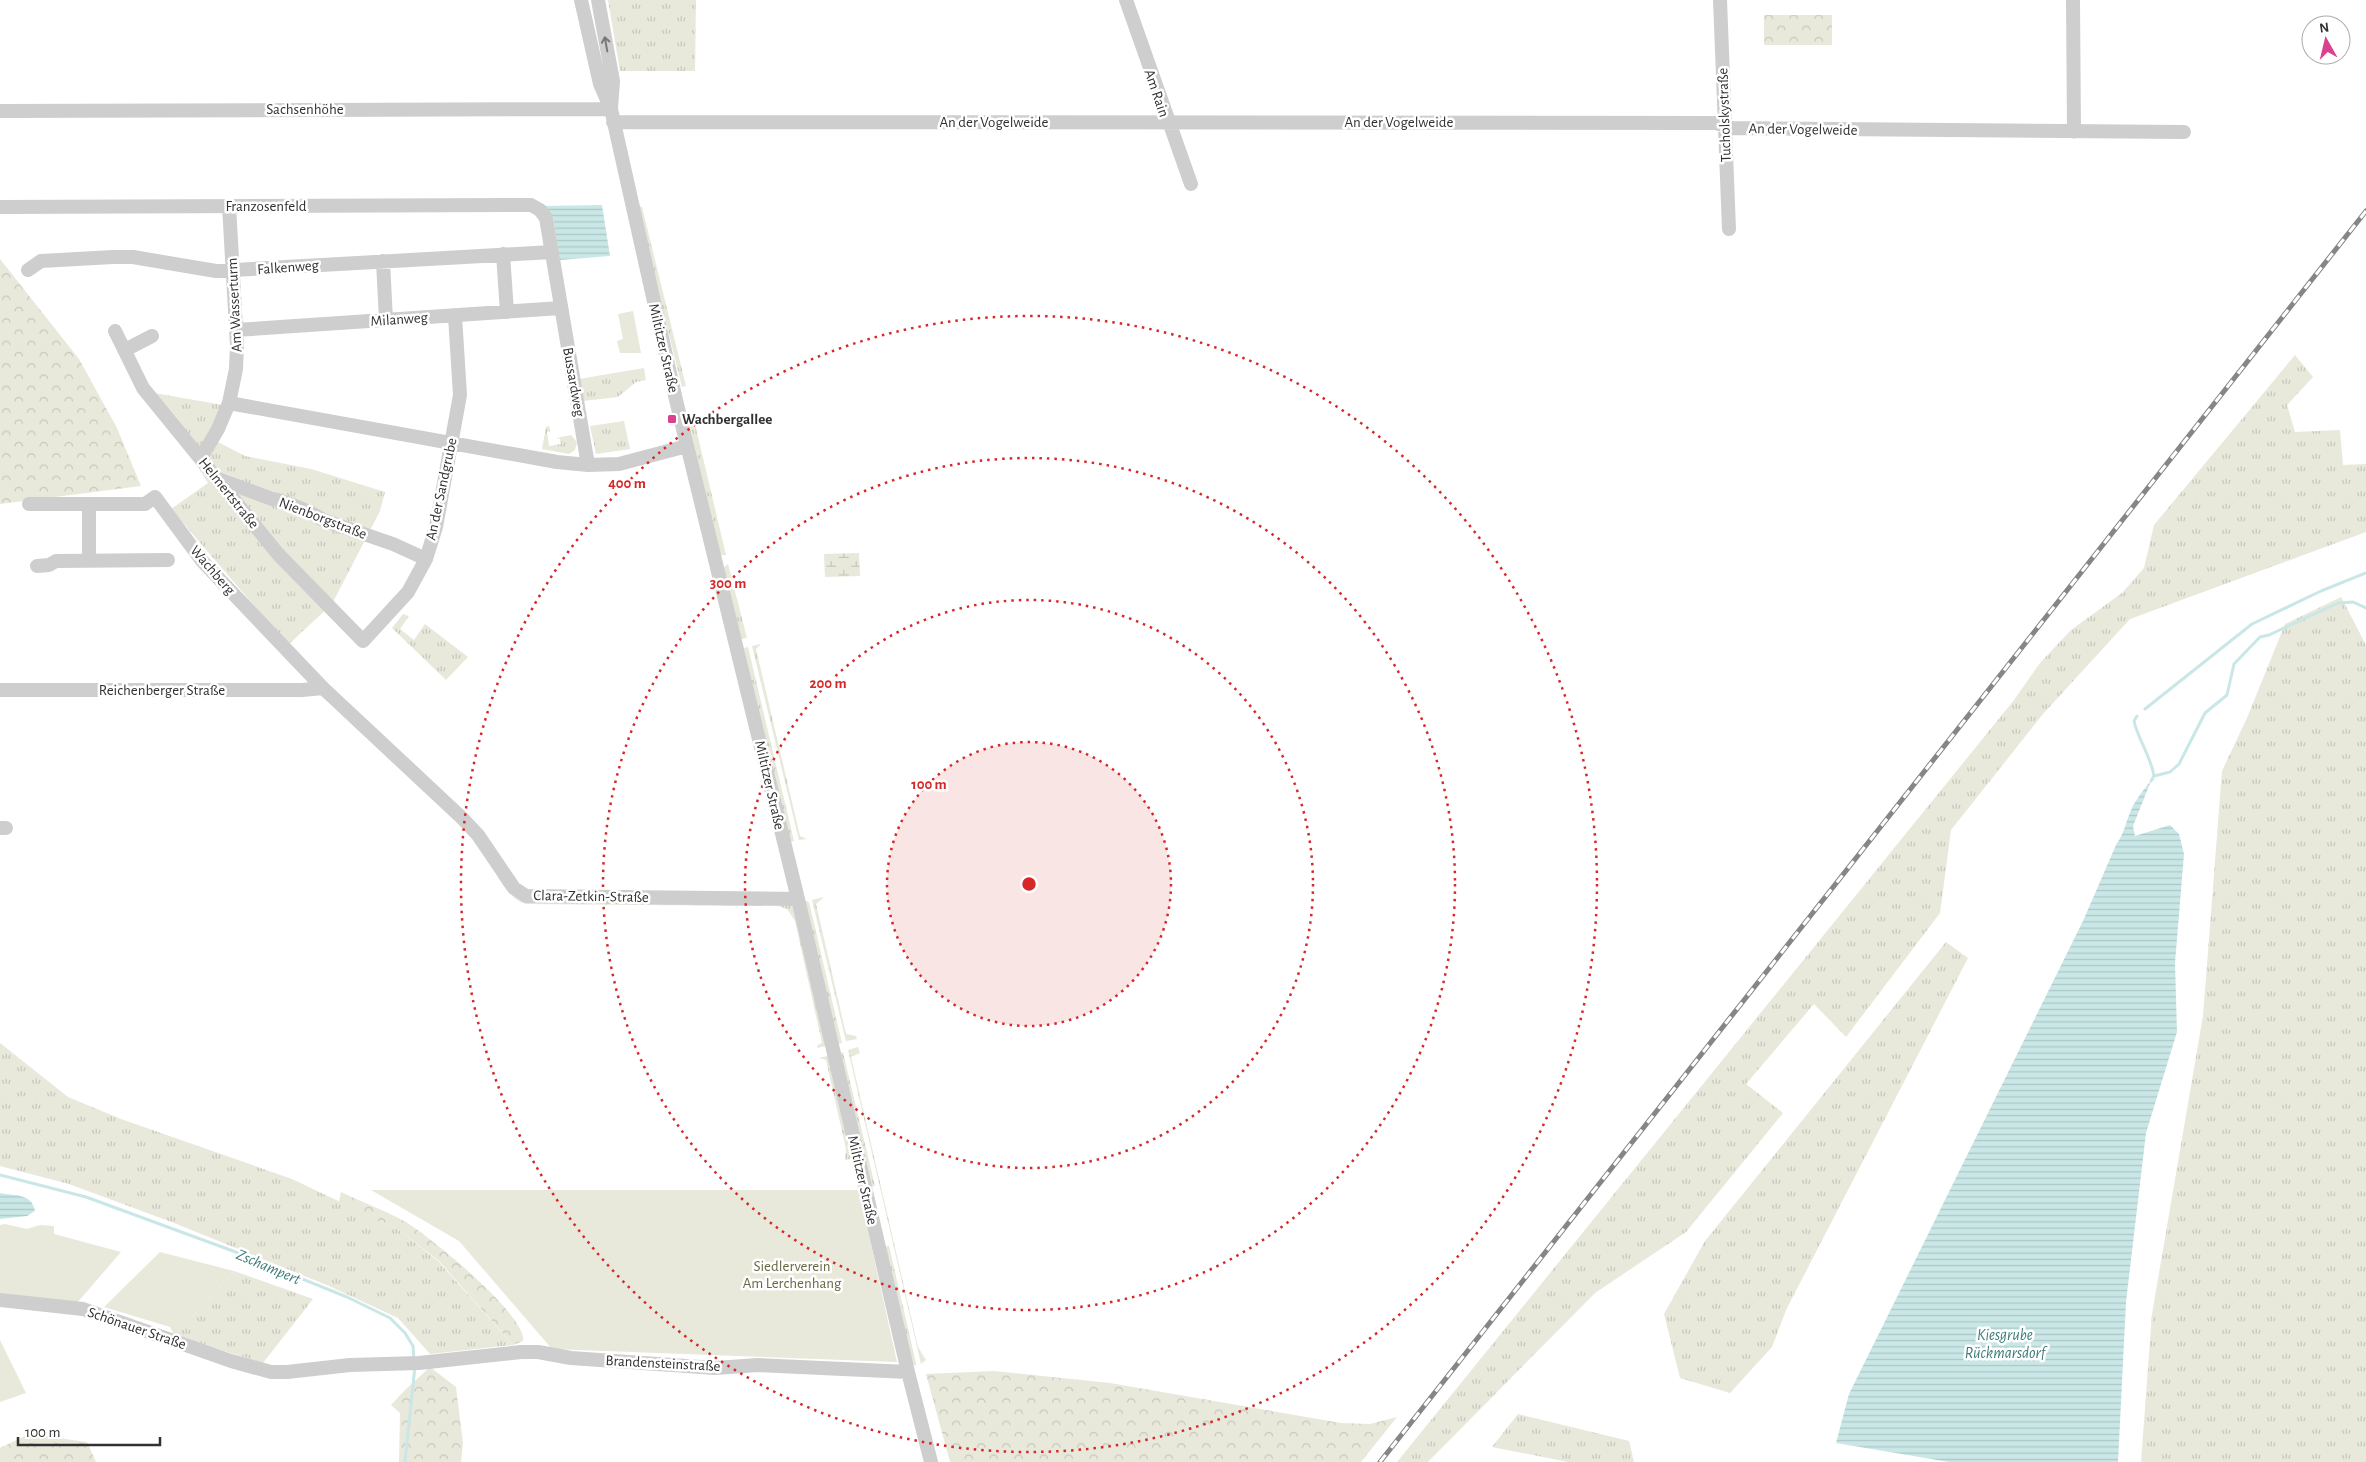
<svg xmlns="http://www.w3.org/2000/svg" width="2366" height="1462" font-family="'Alegreya Sans',sans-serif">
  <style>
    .grass { fill: url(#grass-tufts) }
    .forest { fill: url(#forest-crowns) }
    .wetland { fill: url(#wetland-marsh) }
    .garden { fill: #e8e8db }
    .water { fill: url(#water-rules) }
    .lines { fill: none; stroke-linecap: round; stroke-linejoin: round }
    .stream { stroke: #c9e7e6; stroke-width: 3 }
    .minor { stroke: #cecece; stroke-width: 14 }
    .rail-casing { stroke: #868686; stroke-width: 5 }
    .rail { stroke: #fff; stroke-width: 3; stroke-dasharray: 9; stroke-linecap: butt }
    .oneway { stroke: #787878 }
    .ring { fill: none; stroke: #d62828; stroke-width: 2.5; stroke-dasharray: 2.5 5 }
    .poi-dot { fill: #da418f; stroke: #fff; stroke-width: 2 }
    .labels { text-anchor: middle; stroke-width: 5; stroke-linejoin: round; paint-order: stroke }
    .street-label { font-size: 15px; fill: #313131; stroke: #fff }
    .poi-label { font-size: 15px; font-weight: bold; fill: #313131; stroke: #fff; text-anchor: start }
    .park-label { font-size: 15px; fill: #676b41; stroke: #fff }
    .water-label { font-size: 16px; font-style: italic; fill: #3c7c79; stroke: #fff }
    .centre { fill: #d62828; stroke: #fff; stroke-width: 2.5 }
    .ring-label { font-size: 15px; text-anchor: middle; font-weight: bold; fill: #d62828; stroke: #fff; stroke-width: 5; stroke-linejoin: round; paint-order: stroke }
  </style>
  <defs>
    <pattern id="grass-tufts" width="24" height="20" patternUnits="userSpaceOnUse" patternTransform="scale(1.25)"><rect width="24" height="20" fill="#e8e8db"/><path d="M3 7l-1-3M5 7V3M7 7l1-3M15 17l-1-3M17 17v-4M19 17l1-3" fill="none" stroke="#c7c7bc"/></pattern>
    <pattern id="forest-crowns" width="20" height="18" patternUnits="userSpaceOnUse" patternTransform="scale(1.25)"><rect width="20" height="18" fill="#e8e8db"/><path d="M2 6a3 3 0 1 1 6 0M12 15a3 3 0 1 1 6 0" fill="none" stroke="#c7c7bc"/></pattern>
    <pattern id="wetland-marsh" width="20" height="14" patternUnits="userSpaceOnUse" patternTransform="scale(1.25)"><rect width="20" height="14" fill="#e8e8db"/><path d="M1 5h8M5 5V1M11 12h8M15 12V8" fill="none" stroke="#c7c7bc"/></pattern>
    <pattern id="water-rules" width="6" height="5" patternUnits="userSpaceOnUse" patternTransform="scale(1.25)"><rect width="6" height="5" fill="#c9e7e6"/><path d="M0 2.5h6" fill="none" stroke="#adc7c6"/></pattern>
  </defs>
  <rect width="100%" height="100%" fill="#fff"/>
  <path class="grass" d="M 608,0 L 696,0 L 695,71 L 620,71 Z
    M 637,205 L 642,207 L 686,386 L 682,387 Z
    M 2295,355 L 2313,377 L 2287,405 L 2295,432 L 2340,430 L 2343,465 L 2366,464 L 2366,532 L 2130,619 L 2043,714 L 1951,830 L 1940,913 L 1846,1037 L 1814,1004 L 1746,1084 L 1783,1113 L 1686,1232 L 1595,1293 L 1428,1462 L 1397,1462 L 2014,700 L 2040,663 L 2071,630 L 2122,593 L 2144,568 L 2154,525 Z
    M 644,368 L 646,380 L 636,382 L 618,397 L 583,401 L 579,379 Z
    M 154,393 L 223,405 L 201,448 L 193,443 Z
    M 694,420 L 726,555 L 720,555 L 689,422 Z
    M 624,421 L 630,449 L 596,454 L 590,426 Z
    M 549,426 L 550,431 L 547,432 L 549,446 L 561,444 L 560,439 L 556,438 L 571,435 L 577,442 L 575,450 L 569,454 L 542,449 L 546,427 Z
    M 218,442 L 245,456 L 311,469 L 385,492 L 380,511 L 332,604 L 288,645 L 171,509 L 208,483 L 198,467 Z
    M 728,564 L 747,638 L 742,639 L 740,636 L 723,568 Z
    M 2341,597 L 2366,645 L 2366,1462 L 2141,1462 L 2152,1314 L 2203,1016 L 2222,771 L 2247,718 L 2285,624 Z
    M 403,614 L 409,616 L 400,629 L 414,640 L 425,624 L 468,657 L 446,680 L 392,628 Z
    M 761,644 L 756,649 L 800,836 L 807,839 L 799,840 L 752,646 Z
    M 748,647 L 794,841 L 789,842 L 744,648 Z
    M 398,765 L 402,765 L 445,803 L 475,836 L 512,891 L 525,898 L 790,903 L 795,910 L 798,921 L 826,1046 L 817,1048 L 818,1045 L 822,1043 L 795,921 L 787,909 L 778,906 L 526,904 C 505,898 495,870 484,852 C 462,819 427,792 398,765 Z
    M 824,897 L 816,904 L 846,1034 L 856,1036 L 857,1039 L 846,1041 L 812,900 Z
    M 807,901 L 809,902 L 842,1043 L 836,1044 L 803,902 Z
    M 1946,942 L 1968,958 L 1786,1310 L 1772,1347 L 1730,1393 L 1680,1378 L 1664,1314 L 1705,1241 Z
    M 0,1043 L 68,1097 L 121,1119 L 292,1179 L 399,1230 L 438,1261 L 513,1345 L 430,1354 L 398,1318 L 329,1286 L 174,1223 L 69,1184 L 0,1166 Z
    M 858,1047 L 860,1053 L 851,1057 L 918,1347 L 926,1360 L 921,1364 L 848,1050 Z
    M 843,1052 L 875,1186 L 869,1187 L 838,1053 Z
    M 827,1056 L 829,1057 L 853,1159 L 845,1160 L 846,1149 L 826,1060 L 819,1058 Z
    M 889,1246 L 916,1363 L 916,1366 L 913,1364 L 883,1247 Z
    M 234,1271 L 313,1299 L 263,1363 L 175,1336 Z
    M 1518,1414 L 1629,1441 L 1634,1462 L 1568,1462 L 1492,1447 Z"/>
  <path class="forest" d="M 1764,15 L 1832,15 L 1832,45 L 1764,45 Z
    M 0,259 L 79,359 L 117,428 L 141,486 L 0,504 Z
    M 341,1192 C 362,1202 384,1210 404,1221 C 427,1234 528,1316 523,1341 L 513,1345 L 439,1261 L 399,1230 L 339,1202 Z
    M 430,1367 L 456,1387 L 463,1443 L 461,1462 L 399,1462 L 400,1413 L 391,1405 L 405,1390 Z
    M 994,1371 L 1110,1383 L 1341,1423 L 1370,1424 L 1397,1417 L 1361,1462 L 950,1462 L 926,1374 Z
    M 29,1434 L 87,1442 L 96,1462 L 0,1462 L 0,1448 Z"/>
  <path class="wetland" d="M 859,553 L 860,576 L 825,577 L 824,554 Z"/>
  <path class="garden" d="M 633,311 L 641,353 L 620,353 L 617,341 L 623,339 L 618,314 Z
    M 371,1190 L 859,1190 L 897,1362 L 552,1349 L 459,1241 Z
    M 5,1224 L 27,1229 L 40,1225 L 54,1226 L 54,1234 L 121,1252 L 77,1303 L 0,1293 L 0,1225 Z
    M 160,1252 L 234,1271 L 175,1336 L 170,1327 L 104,1307 Z
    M 0,1340 L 26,1393 L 0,1402 Z"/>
  <path class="water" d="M 602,205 L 610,256 L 560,260 L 553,217 L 543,206 Z
    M 2151,781 L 2133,826 L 2135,836 L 2170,825 L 2179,834 L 2184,854 L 2175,963 L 2177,1032 L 2146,1133 L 2126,1302 L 2118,1462 L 1949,1462 L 1836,1443 L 1849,1394 L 2083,921 L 2116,845 C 2123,835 2125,826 2129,815 C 2134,802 2142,791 2151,781 Z
    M 0,1193 C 15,1196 32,1193 35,1211 L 27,1216 L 0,1219 Z"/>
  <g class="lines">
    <path class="stream" d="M 2145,709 L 2252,624 L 2321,591 L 2366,573
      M 2137,716 L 2134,721 C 2138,740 2151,756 2154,776
      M 2151,781 L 2154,776 L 2170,772 L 2179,764 L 2205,713 L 2227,695 L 2234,664 L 2260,637 L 2269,635 L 2338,603 L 2353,602 L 2366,608
      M 0,1175 L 86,1197 L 233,1251 L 347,1297 L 390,1318 L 405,1333 L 413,1346 L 414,1360
      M 405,1462 L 415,1366"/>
    <path class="minor" d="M 581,0 L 600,84 L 611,109 L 676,400 L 798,899 L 908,1372 L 931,1462
      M 598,0 L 613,81 L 611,108
      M 1126,0 L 1191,184
      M 1720,0 L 1729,229
      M 2073,0 L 2074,132
      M 0,111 L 611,109
      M 613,122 L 1716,123 L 1732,128 L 2184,132
      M 0,207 L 531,205 L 540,210 L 546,218 L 588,465 L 619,464 L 687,446
      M 503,254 L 507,312
      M 383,261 L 386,320
      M 28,270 L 41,261 L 113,257 L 133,257 L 216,271 L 552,252
      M 236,330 L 561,308
      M 115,331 L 143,388 L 278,554 L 363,641 L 408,592 L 426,559 L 436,527 L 460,395 L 455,316
      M 125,350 L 152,336
      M 229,403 L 557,462 L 588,465
      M 201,458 L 218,429 L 229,403 L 236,369 L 237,345 L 229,206
      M 218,479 L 272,499 C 281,499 315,514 323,520 L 393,544 L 426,559
      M 29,504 L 145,504 L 155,497 L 203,562 L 323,688 L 462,818 L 478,835 L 514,888 L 526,896 L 798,899
      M 89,504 L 89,561
      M 37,566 L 49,565 L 56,561 L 168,560
      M 0,690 L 302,690 L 323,688
      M 0,828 L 6,828
      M 0,1300 L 83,1309 L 231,1361 L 271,1372 L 287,1372 L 350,1365 L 419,1363 L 521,1352 L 538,1352 L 571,1358 L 715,1368 L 758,1365 L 908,1372"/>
    <g class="rail-casing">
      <path id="rail" d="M 1380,1462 L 2366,211"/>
    </g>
    <use href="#rail" class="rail"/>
  </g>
  <defs><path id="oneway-shaft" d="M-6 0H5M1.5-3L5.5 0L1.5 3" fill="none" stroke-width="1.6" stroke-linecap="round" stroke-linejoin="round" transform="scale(1.25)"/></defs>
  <use class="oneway" href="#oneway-shaft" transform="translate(606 44) rotate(-100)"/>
  <circle cx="1029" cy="884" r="142" fill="#d62828" fill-opacity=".12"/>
  <g class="ring">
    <circle cx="1029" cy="884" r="142"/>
    <circle cx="1029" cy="884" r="284"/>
    <circle cx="1029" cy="884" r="426"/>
    <circle cx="1029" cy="884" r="568"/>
  </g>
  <rect class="poi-dot" x="667" y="414" width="10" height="10" rx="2.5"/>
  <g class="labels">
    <g class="street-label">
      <text transform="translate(1157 93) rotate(71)" y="5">Am Rain</text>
      <text x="305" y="114">Sachsenhöhe</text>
      <text transform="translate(1724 115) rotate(-92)" y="5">Tucholskystraße</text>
      <text x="994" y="127">An der Vogelweide</text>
      <text x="1399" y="127">An der Vogelweide</text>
      <text transform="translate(1803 129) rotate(1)" y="5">An der Vogelweide</text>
      <text x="266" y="211">Franzosenfeld</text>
      <text transform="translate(288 267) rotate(-4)" y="5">Falkenweg</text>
      <text transform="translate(234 305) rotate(-93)" y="5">Am Wasserturm</text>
      <text transform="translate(399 319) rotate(-4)" y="5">Milanweg</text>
      <text transform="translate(664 348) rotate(77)" y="5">Miltitzer Straße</text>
      <text transform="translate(574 382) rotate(80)" y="5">Bussardweg</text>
      <text transform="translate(441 489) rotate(-78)" y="5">An der Sandgrube</text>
      <text transform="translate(229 493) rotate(51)" y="5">Helmertstraße</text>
      <text transform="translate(323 518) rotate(21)" y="5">Nienborgstraße</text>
      <text transform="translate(213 570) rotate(49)" y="5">Wachberg</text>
      <text x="162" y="695">Reichenberger Straße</text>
      <text transform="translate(770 785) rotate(77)" y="5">Miltitzer Straße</text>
      <text transform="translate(591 896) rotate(1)" y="5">Clara-Zetkin-Straße</text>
      <text transform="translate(863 1180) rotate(77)" y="5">Miltitzer Straße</text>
      <text transform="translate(137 1328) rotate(19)" y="5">Schönauer Straße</text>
      <text transform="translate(663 1363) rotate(3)" y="5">Brandensteinstraße</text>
    </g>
    <g class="poi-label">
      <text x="682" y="424">Wachbergallee</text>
    </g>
    <g class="park-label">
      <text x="792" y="1271">Siedlerverein<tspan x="792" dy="17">Am Lerchenhang</tspan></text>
    </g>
    <g class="water-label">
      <text transform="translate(269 1266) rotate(23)" y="6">Zschampert</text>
      <text x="2005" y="1340">Kiesgrube<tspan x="2005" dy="18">Rückmarsdorf</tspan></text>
    </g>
  </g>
  <circle cx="1029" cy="884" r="8" class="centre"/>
  <g class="ring-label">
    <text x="627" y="488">400 m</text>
    <text x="728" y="588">300 m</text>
    <text x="828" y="688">200 m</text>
    <text x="929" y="789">100 m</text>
  </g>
  <g transform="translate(2326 40) rotate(352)"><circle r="24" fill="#ffffff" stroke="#adadad"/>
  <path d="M0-4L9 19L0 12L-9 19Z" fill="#da418f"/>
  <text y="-8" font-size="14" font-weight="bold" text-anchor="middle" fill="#313131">N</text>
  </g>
  <path d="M18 1437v8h142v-8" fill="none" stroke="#313131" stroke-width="2.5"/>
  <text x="25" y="1437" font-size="15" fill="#313131" stroke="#ffffff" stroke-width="4" paint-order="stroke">100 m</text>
</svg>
